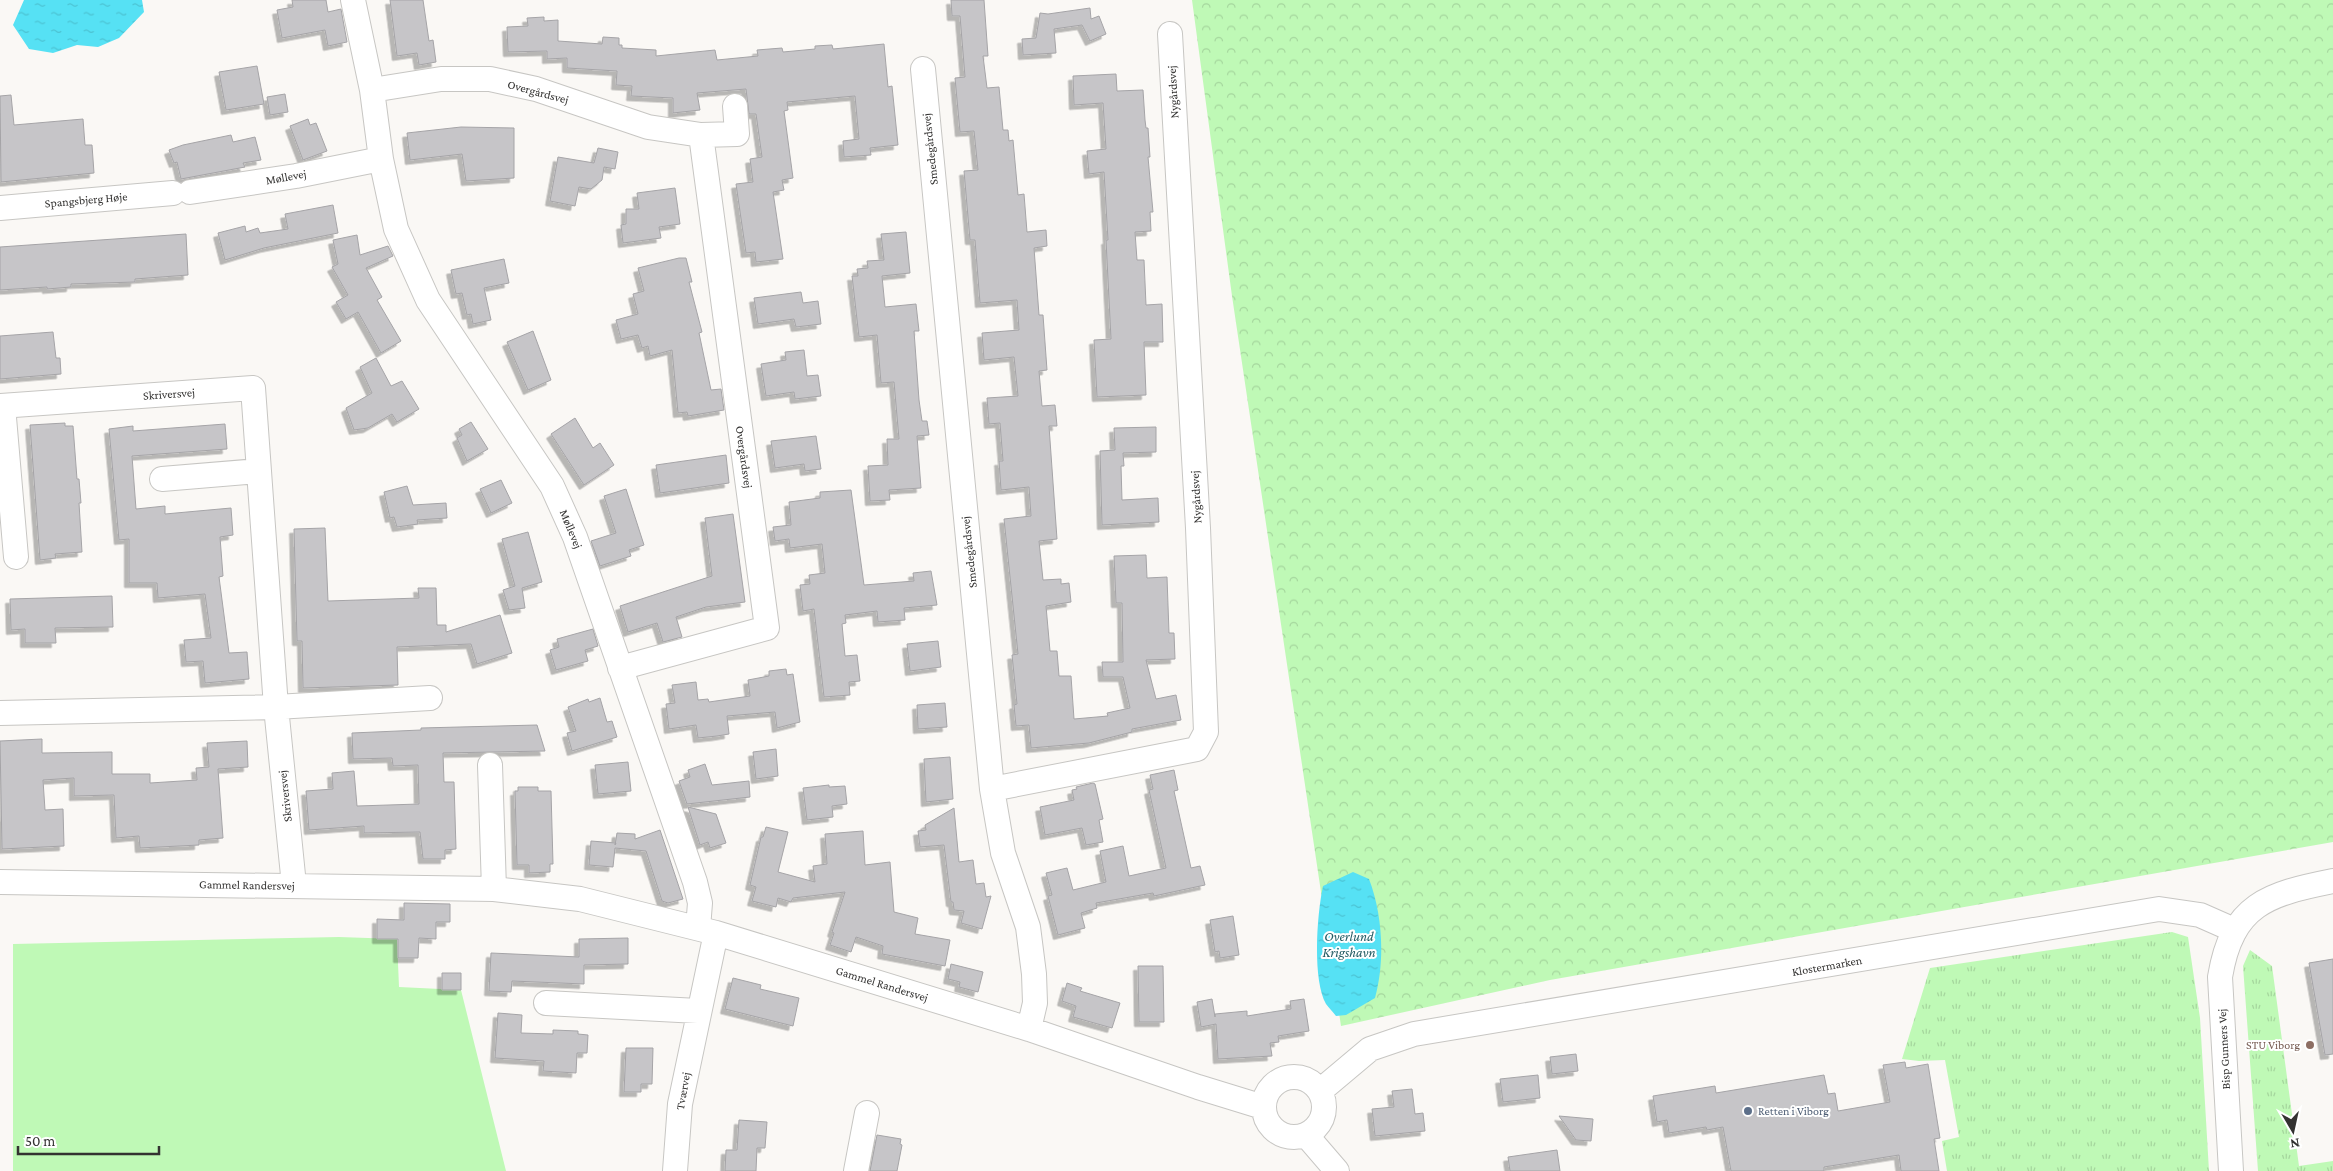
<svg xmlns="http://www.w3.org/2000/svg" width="2333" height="1171" font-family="'Crimson Pro',serif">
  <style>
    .grass { fill: url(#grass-tufts) }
    .park { fill: url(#park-crowns) }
    .pitch { fill: #bff9b6 }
    .water { fill: url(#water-ripples) }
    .building { fill: #c6c5c8; stroke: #a5a4a7; filter: url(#shadow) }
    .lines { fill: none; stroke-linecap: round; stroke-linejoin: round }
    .minor-casing { stroke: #c7c6c3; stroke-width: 26 }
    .minor { stroke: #fff; stroke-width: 24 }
    .education-dot { fill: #8d6e63; stroke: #fff; stroke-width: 2 }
    .service-dot { fill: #5c6f8a; stroke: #fff; stroke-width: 2 }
    .labels { text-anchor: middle; stroke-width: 4; stroke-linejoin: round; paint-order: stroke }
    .street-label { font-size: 12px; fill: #333231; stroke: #fff }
    .education-label { font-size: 12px; fill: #785e54; stroke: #fff; text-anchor: end }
    .service-label { font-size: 12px; fill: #4e5e75; stroke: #fff; text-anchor: start }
    .water-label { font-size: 14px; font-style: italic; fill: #235c64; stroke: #fff }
  </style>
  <defs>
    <pattern id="grass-tufts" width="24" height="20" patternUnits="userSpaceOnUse" patternTransform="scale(1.25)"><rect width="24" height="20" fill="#bff9b6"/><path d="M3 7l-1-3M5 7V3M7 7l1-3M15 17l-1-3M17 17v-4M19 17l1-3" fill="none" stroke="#a5d69d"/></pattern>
    <pattern id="park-crowns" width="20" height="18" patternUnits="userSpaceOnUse" patternTransform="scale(1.25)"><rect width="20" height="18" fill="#bff9b6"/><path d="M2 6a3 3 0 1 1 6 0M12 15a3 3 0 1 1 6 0" fill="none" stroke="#a5d69d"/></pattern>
    <pattern id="water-ripples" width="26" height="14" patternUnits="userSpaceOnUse" patternTransform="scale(1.25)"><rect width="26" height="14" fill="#56e1f4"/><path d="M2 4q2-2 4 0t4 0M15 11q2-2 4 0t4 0" fill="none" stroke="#4bc2d2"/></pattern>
    <filter id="shadow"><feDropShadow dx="-4.5" dy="4.5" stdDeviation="0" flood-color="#0004"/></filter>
  </defs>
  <rect width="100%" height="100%" fill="#faf8f5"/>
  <path class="grass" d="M 2172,932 L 2188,937 L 2200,1018 L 2209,1171 L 1947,1171 L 1942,1141 L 1959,1137 L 1945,1060 L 1919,1061 L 1902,1059 L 1930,968 Z
    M 2250,950 L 2272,966 L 2299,1166 L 2333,1161 L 2333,1171 L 2258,1171 L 2243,966 Z"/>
  <path class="park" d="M 1192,0 L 2333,0 L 2333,842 L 1550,980 L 1341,1026 L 1232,296 Z"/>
  <path class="pitch" d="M 339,937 L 397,939 L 399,987 L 461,990 L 506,1171 L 13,1171 L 13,944 Z"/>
  <path class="water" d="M 24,0 L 142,0 L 144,12 L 119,38 L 98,47 L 77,45 L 53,53 L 29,49 L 13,25 Z
    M 1353,872 L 1369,879 C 1383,915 1385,962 1375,998 L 1346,1015 L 1336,1016 C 1333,1012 1329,1008 1326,1004 C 1312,979 1317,914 1323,886 Z"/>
  <path class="building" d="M 292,0 L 326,0 L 328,12 L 341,9 L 347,42 L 328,46 L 325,30 L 282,38 L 277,10 L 293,7 Z
    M 390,0 L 423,0 L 429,41 L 433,40 L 436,62 L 419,65 L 417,53 L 397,56 Z
    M 951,0 L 984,0 L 988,56 L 983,56 L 987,88 L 999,87 L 1003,130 L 1008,130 L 1009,141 L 1013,140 L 1018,195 L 1024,194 L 1027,232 L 1046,230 L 1047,246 L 1034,248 L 1039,315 L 1043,315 L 1047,370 L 1039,371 L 1042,406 L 1055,405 L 1057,426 L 1049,426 L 1057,539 L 1039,541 L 1043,580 L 1061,579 L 1061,584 L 1069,583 L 1071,602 L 1046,606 L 1050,651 L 1057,651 L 1059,676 L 1071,676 L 1074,719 L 1108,716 L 1107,713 L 1130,708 L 1123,677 L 1103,677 L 1102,662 L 1123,662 L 1122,603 L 1116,603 L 1114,556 L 1146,555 L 1147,578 L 1167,577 L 1169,633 L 1174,633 L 1175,659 L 1146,660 L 1156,699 L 1176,695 L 1181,720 L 1132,729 L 1132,732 L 1089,743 L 1031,748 L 1029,725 L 1016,726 L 1014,705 L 1017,704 L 1012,655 L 1018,654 L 1004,519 L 1031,516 L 1029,487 L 1001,490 L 999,461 L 1003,461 L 1000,423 L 989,424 L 987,398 L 1018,396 L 1014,357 L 984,360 L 982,333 L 1019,330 L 1017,300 L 980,303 L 975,240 L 970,240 L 964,171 L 978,170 L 974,131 L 960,132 L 955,78 L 965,77 L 960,16 L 952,16 Z
    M 1090,8 L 1091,19 L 1099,16 L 1106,34 L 1090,41 L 1082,25 L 1054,29 L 1056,53 L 1023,55 L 1022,39 L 1036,38 L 1040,13 L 1048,14 Z
    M 544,17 L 544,21 L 558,20 L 558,41 L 602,44 L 603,37 L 619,38 L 619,45 L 622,45 L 622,48 L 656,50 L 656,56 L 715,50 L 717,60 L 758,56 L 757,50 L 782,48 L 783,52 L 815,49 L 815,46 L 832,45 L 833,49 L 884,44 L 888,87 L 892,86 L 898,145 L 870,148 L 871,155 L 844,157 L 843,141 L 859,139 L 855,96 L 787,102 L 788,110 L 784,111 L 793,178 L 782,180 L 784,190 L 773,192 L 783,259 L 756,262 L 755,252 L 746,253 L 736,184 L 753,182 L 750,159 L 762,157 L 756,114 L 749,114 L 746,89 L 697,93 L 700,110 L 673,113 L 673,98 L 631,96 L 632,86 L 616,85 L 617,71 L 567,68 L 567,58 L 547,59 L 547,51 L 508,52 L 507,27 L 528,26 L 527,18 Z
    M 257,66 L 264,104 L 226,110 L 219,72 Z
    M 1116,74 L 1117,91 L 1143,90 L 1145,120 L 1146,128 L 1148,128 L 1150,157 L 1148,157 L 1153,212 L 1150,212 L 1151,231 L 1135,232 L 1137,260 L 1144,260 L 1146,305 L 1162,304 L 1163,342 L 1144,342 L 1146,395 L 1097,397 L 1094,340 L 1111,339 L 1106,240 L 1108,240 L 1104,172 L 1089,174 L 1087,151 L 1106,149 L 1103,103 L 1074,105 L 1073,76 Z
    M 285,94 L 288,112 L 270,115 L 267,97 Z
    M 11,95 L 14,125 L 83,119 L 85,145 L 92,145 L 94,173 L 1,182 L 0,96 Z
    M 308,119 L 310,125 L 316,123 L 327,151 L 303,160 L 290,126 Z
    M 461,127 L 514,128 L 514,178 L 466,181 L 462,154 L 410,160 L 407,133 Z
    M 231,135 L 233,142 L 255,137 L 261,160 L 243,163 L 245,167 L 181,179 L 177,162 L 174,163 L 169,150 L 183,145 Z
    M 598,148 L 618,152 L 615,169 L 604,167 L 602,180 L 591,189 L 579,187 L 575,206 L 550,201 L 558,157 L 594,163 Z
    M 675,188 L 680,224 L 659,227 L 661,238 L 623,243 L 621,225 L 626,224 L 626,209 L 639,209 L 637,193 Z
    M 333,205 L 338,233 L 264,248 L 225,260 L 218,233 L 245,226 L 246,232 L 258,228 L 260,233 L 288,229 L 285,214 Z
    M 906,232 L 910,273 L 882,276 L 885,307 L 916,304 L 919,331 L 914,331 L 919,400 L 922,421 L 927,421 L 929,435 L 917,436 L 921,488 L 889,490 L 890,500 L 870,501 L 868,466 L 888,465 L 887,439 L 899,439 L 894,382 L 881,383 L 877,335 L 859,337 L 852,276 L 858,276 L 857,269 L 868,268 L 867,261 L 884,260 L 881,234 Z
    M 186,234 L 188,275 L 135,279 L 135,282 L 71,284 L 71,287 L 47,289 L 47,287 L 0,290 L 0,247 Z
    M 357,235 L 360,255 L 388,246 L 393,256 L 366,268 L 382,297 L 377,300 L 401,341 L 381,353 L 358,312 L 346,319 L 336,302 L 348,295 L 332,267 L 338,264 L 333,240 Z
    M 679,258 L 686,258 L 692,282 L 689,282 L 702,332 L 699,333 L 711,390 L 721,389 L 724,410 L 688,416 L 687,412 L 678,413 L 672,350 L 650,356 L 648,346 L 642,348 L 638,335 L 621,339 L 616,320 L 638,314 L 633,294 L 644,291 L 638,268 Z
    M 504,259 L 509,283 L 484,288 L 491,320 L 473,324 L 471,314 L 467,315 L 462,293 L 456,294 L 451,270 Z
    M 801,292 L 803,303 L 818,301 L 821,324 L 796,327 L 794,319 L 758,324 L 754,298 Z
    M 533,331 L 551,380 L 528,390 L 507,342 Z
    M 53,332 L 56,358 L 60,358 L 61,374 L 0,379 L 0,336 Z
    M 804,350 L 807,376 L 818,375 L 821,396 L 795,399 L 794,392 L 766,396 L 761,364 L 786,360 L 785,352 Z
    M 376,358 L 391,386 L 402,381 L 419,409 L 397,422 L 392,414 L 368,428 L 354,430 L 346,408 L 372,393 L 360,367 Z
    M 575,418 L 593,448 L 600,443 L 614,465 L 584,485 L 551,434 Z
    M 471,422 L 488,449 L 467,461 L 457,438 L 462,435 L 459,429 Z
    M 65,423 L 65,426 L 73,426 L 77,479 L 79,479 L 81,503 L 79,503 L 82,552 L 55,554 L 56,558 L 40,560 L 30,425 Z
    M 225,424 L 227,449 L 132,456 L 136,509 L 165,506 L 165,514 L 231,508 L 233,535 L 220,537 L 223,576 L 219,577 L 229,653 L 247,652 L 249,679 L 205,683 L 203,661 L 186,662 L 184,640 L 211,638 L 205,594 L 158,598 L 157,583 L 129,583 L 129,539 L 119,540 L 109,429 L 133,426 L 133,431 Z
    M 1156,427 L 1156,452 L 1123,453 L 1124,466 L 1121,466 L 1122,500 L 1158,498 L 1159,522 L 1102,525 L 1100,451 L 1115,450 L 1114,428 Z
    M 816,436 L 821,469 L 805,471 L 804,464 L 775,468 L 771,441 Z
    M 726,455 L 729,483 L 660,493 L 656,465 Z
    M 501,480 L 512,503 L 491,513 L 480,489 Z
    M 407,486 L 413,505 L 446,503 L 447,518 L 417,520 L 418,524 L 397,527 L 394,517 L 390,518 L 384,492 Z
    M 626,489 L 644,545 L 629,550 L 631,556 L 600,566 L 591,541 L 616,533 L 604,496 Z
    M 851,490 L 864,585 L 914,581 L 913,573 L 931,571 L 937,605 L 904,608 L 905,620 L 878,622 L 877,611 L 845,615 L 846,623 L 842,624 L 845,656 L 857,655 L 860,681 L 849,682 L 850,695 L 824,697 L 814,609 L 803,611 L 800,585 L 810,584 L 809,575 L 825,573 L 822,544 L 790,548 L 789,539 L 775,541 L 773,527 L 791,525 L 789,502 L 820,498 L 820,492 Z
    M 733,514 L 745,602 L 706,607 L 676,617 L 682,637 L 663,642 L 657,623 L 628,632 L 620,606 L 712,576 L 705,518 Z
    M 325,528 L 328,601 L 419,598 L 418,588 L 436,588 L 437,625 L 446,625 L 446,632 L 500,615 L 512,653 L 477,664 L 471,644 L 397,647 L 398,685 L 303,688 L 302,641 L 297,641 L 294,529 Z
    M 528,532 L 542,582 L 522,588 L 525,608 L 509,610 L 503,590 L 515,586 L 502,539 Z
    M 112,596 L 113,627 L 55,628 L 56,643 L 25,643 L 25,629 L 11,630 L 10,599 Z
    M 593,629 L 598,646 L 585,650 L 588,661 L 556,670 L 550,650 L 559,647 L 557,639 Z
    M 938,641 L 941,667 L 910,671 L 907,644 Z
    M 786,669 L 787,675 L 793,674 L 800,722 L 777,728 L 775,712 L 727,716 L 729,734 L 717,736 L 698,738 L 696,725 L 669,729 L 666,704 L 675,703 L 672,685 L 696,682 L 698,700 L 708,699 L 709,702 L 750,696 L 748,680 L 769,676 L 769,671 Z
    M 600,698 L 607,722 L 612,721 L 617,737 L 572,751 L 567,733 L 576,731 L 568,707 L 588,699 L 589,702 Z
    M 945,703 L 947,727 L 918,729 L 917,705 Z
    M 537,725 L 545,751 L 443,753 L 444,782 L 454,782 L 456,849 L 445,850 L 445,859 L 423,859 L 420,832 L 364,833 L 364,826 L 309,830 L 306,791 L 333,789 L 332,773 L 354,771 L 357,806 L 419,804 L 418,765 L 393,766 L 392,758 L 353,759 L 352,733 L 421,730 L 421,728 Z
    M 42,739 L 42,753 L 112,752 L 112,774 L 150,774 L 150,783 L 197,780 L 196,768 L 209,767 L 207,743 L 247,741 L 248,767 L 218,769 L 223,838 L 199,840 L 199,845 L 140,848 L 139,836 L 116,838 L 114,795 L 74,796 L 74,778 L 43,780 L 45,810 L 63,809 L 64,846 L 2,849 L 0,741 Z
    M 776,749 L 778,776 L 756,779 L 753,752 Z
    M 950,757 L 953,799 L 926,802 L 924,759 Z
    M 628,762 L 631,791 L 598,794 L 595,765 Z
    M 705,764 L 712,785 L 749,781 L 750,797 L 687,804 L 679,781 L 690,777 L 688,770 Z
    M 1174,770 L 1178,790 L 1174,791 L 1191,868 L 1200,866 L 1205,885 L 1154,896 L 1153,893 L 1096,903 L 1097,908 L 1081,913 L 1085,928 L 1058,935 L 1048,896 L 1052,895 L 1046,873 L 1067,868 L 1073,890 L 1106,882 L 1100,851 L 1123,846 L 1129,876 L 1166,868 L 1149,790 L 1153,789 L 1150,775 Z
    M 1093,783 L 1095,784 L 1103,819 L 1099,820 L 1103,842 L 1086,845 L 1082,828 L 1045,835 L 1040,807 L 1074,800 L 1072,790 L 1077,789 L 1076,787 Z
    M 829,785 L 829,787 L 845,786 L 847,804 L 832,806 L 833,817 L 807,820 L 803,788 Z
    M 518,787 L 538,787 L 538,791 L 551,791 L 553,864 L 550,864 L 550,872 L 529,873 L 529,865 L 517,865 L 515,791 L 518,791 Z
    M 688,807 L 716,814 L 726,843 L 710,848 L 708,842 L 700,845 Z
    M 954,808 L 959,862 L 973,860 L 976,884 L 984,883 L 986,897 L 991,896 L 982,929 L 961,923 L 964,911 L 954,910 L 953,902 L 951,902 L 944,845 L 920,847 L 918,831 L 926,830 L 925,825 Z
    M 766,827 L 788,832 L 778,872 L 815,882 L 813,866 L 827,864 L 825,834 L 863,831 L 865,865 L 890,862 L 894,912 L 918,918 L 915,934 L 950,940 L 945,966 L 882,954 L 883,946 L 856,937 L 851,952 L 830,945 L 834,933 L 832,932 L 845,892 L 793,898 L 791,902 L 778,898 L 776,907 L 752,901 L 756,887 L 750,885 L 761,837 L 763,837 Z
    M 660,830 L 683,899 L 668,903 L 662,901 L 646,851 L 615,848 L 613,867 L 589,865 L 591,841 L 616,843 L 615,845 L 617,833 L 635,834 L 635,839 Z
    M 404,903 L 450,904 L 450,922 L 436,922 L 436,939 L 419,938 L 418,958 L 398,958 L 398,939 L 377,939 L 377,919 L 404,920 Z
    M 1233,916 L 1239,955 L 1220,958 L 1219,951 L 1215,952 L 1210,920 Z
    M 628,938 L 628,964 L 584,965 L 584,984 L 512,981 L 511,992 L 489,991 L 491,953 L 579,957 L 579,939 Z
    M 2333,959 L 2333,1054 L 2325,1055 L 2309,963 Z
    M 951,964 L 983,972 L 978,992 L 959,987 L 960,982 L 948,979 Z
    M 1138,966 L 1163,966 L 1164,1022 L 1139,1022 Z
    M 442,973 L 461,973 L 461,990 L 442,990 Z
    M 733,978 L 761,985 L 760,989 L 799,998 L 793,1026 L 725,1009 Z
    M 1067,983 L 1082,988 L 1080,991 L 1120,1003 L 1112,1028 L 1073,1017 L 1076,1006 L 1062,1001 Z
    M 1212,999 L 1215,1017 L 1215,1014 L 1247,1011 L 1247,1016 L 1291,1009 L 1290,1001 L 1304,999 L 1309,1031 L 1278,1036 L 1279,1042 L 1270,1043 L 1272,1056 L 1218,1059 L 1216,1024 L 1201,1027 L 1197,1002 Z
    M 498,1013 L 522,1015 L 521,1033 L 553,1034 L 553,1030 L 578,1031 L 578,1034 L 588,1035 L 587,1053 L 577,1053 L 576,1073 L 543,1071 L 544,1061 L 495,1058 Z
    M 626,1048 L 653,1048 L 652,1084 L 641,1084 L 641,1092 L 624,1092 Z
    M 1576,1054 L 1578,1071 L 1552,1074 L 1550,1057 Z
    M 1905,1062 L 1906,1068 L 1928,1064 L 1940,1138 L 1934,1139 L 1939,1171 L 1901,1171 L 1899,1155 L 1824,1167 L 1824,1171 L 1731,1171 L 1723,1127 L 1707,1130 L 1706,1127 L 1669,1133 L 1667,1120 L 1657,1122 L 1653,1096 L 1715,1086 L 1716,1093 L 1824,1075 L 1828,1094 L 1835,1093 L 1838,1111 L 1890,1102 L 1883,1065 Z
    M 1538,1075 L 1540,1098 L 1503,1102 L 1500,1079 Z
    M 1412,1089 L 1415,1114 L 1423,1113 L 1425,1131 L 1375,1136 L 1372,1109 L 1394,1107 L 1392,1091 Z
    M 1559,1116 L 1593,1119 L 1591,1141 L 1576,1140 Z
    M 739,1120 L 767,1122 L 765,1148 L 757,1148 L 756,1171 L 725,1171 L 726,1150 L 737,1150 Z
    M 877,1135 L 901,1139 L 900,1144 L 902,1145 L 897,1171 L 870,1171 Z
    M 1557,1150 L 1560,1171 L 1510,1171 L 1508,1157 Z"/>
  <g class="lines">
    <g class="minor-casing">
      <path id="minor" d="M 353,0 L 372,90 L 381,159 L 396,229 L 428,300 L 552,486 L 575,537 L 695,882 L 700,903 L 698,928
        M 923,69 L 992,789 L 1003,853 L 1028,927 L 1034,974 L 1035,1003 L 1029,1029
        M 372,90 L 441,79 L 490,79 L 536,89 L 648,127 L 701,135 L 767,628 L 620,668
        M 701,135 L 737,134 L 735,106
        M 190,192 L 296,176 L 381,159
        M 0,208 L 173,193
        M 0,406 L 253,388 L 276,707 L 294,885
        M 3,406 L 16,557
        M 162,479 L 258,471
        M 0,713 L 276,707 L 430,698
        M 490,765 L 494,889
        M 992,789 L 1197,749 L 1206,732 L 1198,528 L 1170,34
        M 0,882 L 494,889 L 580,899 L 716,933 L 1029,1029 L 1198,1087 L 1263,1107
        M 546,1003 L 698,1011
        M1264 1107a30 30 0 1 1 60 0a30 30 0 1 1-60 0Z
        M 1320,1091 L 1370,1049 L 1414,1034 L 2159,909 L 2200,915 L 2234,930
        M 1306,1135 L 1337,1171
        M 675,1171 L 680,1104 L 716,933
        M 856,1171 L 867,1113
        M 2231,1171 L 2220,977 C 2232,904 2268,894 2333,881"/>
    </g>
    <use href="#minor" class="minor"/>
  </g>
  <circle class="education-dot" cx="2310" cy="1045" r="5"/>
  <circle class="service-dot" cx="1748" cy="1111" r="5"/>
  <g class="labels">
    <g class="street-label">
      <text transform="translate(538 92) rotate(15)" y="4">Overgårdsvej</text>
      <text transform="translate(1173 92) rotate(-93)" y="4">Nygårdsvej</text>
      <text transform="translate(930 149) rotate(-96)" y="4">Smedegårdsvej</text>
      <text transform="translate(286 177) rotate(-10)" y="4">Møllevej</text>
      <text transform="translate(86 200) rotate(-5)" y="4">Spangsbjerg Høje</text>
      <text transform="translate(169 394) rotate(-4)" y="4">Skriversvej</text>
      <text transform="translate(744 457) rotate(82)" y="4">Overgårdsvej</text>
      <text transform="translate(1196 497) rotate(-93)" y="4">Nygårdsvej</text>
      <text transform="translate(571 529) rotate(68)" y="4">Møllevej</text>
      <text transform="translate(969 552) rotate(-96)" y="4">Smedegårdsvej</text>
      <text transform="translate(285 796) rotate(-96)" y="4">Skriversvej</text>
      <text transform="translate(247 885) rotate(1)" y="4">Gammel Randersvej</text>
      <text transform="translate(1827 966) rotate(-10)" y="4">Klostermarken</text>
      <text transform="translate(882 984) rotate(17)" y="4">Gammel Randersvej</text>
      <text transform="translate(2224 1049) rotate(-93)" y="4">Bisp Gunners Vej</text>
      <text transform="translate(683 1091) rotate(-80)" y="4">Tværvej</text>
    </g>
    <g class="education-label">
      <text x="2300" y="1049">STU Viborg</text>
    </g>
    <g class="service-label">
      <text x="1758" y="1115">Retten i Viborg</text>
    </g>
    <g class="water-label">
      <text x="1349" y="941">Overlund<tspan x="1349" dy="16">Krigshavn</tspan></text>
    </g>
  </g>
  <g transform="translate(2293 1131) rotate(171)" stroke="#ffffff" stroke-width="4" paint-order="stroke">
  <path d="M0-4L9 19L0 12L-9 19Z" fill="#333231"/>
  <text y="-8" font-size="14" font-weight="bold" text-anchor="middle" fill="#333231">N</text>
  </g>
  <path d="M18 1146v8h141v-8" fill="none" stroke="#333231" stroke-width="2.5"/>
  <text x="25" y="1146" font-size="15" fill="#333231" stroke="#ffffff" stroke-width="4" paint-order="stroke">50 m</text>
</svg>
